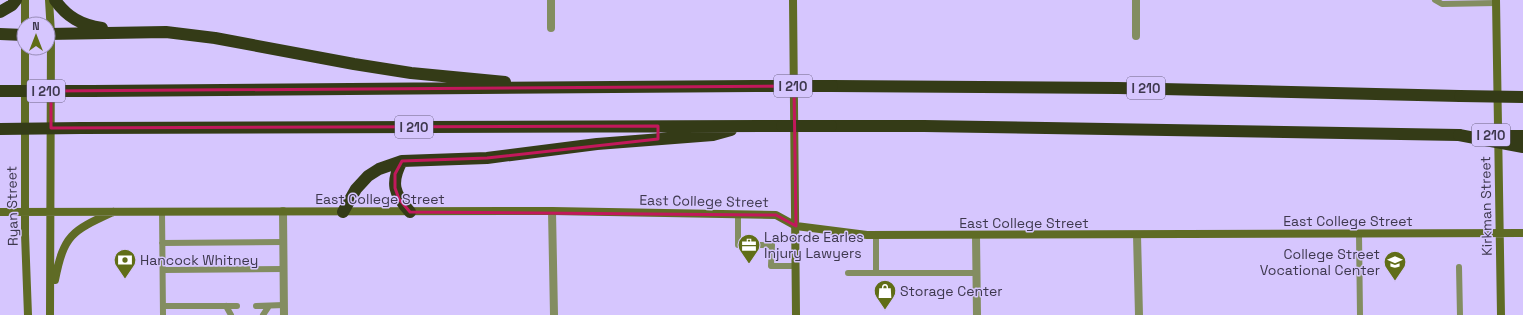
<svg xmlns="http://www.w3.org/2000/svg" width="1523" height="315" font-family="'Space Grotesk',sans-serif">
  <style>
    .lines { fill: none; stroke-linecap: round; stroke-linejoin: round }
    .lane { stroke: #838d61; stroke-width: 6 }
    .street { stroke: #838d61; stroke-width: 8 }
    .secondary { stroke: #5f6b25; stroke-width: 8 }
    .highway { stroke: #343b17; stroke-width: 12 }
    .highway-bridge { stroke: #343b17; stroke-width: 12 }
    .marked { fill: none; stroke: #c2185b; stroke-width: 3; stroke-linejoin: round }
    .labels { text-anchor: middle; stroke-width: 3; stroke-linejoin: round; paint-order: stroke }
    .shield { fill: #d6c6fe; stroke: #6c6383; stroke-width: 1 }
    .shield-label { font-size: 13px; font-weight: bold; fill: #3e384e }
    .street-label { font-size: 14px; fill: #3e384e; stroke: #d6c6fe }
    .poi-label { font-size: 14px; fill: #3e384e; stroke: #d6c6fe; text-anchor: start }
  </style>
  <rect width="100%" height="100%" fill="#d6c6fe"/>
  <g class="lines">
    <path class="lane" d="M 1435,0 L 1442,4 L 1496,3
      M 162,211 L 163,315
      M 738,215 L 738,245 L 772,245 L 771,266 L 796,266
      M 1359,234 L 1360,315
      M 876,235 L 876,273 L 977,273
      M 162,243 L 283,242
      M 1459,267 L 1460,315
      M 163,270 L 283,269
      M 848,273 L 876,273
      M 163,306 L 237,306
      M 226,306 L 231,315
      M 256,306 L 284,305
      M 263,315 L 269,306"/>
    <path class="street" d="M 551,0 L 551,28
      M 1136,36 L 1136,0
      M 283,211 L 284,315
      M 552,211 L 554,315
      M 1137,235 L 1139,315
      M 976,236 L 977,315"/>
    <path class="secondary" d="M 25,0 L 25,234 L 28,315
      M 49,0 L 51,33 L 50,315
      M 793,0 L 796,315
      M 1496,0 L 1501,315
      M 0,212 L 552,211 L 776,215 L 796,226 L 867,235 L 1523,233
      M 55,280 C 64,234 72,231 113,212"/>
    <path class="highway" d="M 55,0 C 67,17 81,25 102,28
      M 0,12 L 12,5 L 16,0
      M 0,34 L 24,35
      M 48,34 L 166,32 L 215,38 L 354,64 L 411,73 L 505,82
      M 832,86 L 1118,88 L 1460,96
      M 92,91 L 755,86
      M 831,126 L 924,126 L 1459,135
      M 81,128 L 782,126
      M 402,161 C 390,183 394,194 410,212
      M 343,212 L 356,189 L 368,176 L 379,169 L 402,161 L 487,158 L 597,144 L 713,135 L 731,130"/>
    <path class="highway-bridge" d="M 755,86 L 832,86
      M 0,91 L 92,91
      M 1460,96 L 1523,97
      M 782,126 L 831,126
      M 0,129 L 81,128
      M 1459,135 L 1523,147
      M 1492,136 L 1523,136"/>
  </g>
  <path class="marked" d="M 794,86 L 796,226 L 776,215 L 410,212 L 399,199 L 395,188 L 395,174 L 402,161 L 487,158 L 658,139 L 658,126 L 51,128 L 51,91 Z"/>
  <defs>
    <g id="office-pin" transform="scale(1.15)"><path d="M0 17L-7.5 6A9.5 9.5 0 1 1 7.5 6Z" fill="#606d17" stroke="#d6c6fe"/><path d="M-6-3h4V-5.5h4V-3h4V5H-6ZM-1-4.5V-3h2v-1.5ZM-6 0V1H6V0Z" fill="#fff"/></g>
    <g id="bank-pin" transform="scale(1.15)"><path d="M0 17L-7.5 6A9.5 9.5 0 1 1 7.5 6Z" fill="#606d17" stroke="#d6c6fe"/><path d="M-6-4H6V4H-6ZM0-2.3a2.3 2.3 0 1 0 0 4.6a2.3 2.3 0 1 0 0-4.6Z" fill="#fff"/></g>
    <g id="school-pin" transform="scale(1.15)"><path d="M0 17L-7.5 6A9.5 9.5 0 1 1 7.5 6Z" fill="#606d17" stroke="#d6c6fe"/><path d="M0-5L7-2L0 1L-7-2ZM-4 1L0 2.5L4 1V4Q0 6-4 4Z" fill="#fff"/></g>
    <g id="shop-pin" transform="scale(1.15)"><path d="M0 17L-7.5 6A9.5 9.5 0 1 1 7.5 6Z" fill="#606d17" stroke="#d6c6fe"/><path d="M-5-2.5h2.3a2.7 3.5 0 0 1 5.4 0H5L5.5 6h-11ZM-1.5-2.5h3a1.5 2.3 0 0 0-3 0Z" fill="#fff"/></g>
  </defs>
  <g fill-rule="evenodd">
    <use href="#office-pin" x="749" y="245"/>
    <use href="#bank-pin" x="125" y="260"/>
    <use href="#school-pin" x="1395" y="262"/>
    <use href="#shop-pin" x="885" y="291"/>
  </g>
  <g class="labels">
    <g class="shield">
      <rect x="774" y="75" width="38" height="22" rx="3"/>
      <rect x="1127" y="77" width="38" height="22" rx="3"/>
      <rect x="27" y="80" width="38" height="22" rx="3"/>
      <rect x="395" y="116" width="38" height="22" rx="3"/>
      <rect x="1472" y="124" width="38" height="22" rx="3"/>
    </g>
    <g class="shield-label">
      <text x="793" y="91">I 210</text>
      <text x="1146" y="93">I 210</text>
      <text x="46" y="96">I 210</text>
      <text x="414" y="132">I 210</text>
      <text x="1491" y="140">I 210</text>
    </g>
    <g class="street-label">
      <text x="380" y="204">East College Street</text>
      <text transform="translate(704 201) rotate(1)" y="5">East College Street</text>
      <text transform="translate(12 206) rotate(-91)" y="5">Ryan Street</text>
      <text transform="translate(1486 206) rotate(-91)" y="5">Kirkman Street</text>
      <text x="1348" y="226">East College Street</text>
      <text x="1024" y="228">East College Street</text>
    </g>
    <g class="poi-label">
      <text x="764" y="242">Laborde Earles<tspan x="764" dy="16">Injury Lawyers</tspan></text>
      <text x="1380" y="259" text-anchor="end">College Street<tspan x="1380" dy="16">Vocational Center</tspan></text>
      <text x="140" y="265">Hancock Whitney</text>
      <text x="900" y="296">Storage Center</text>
    </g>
  </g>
  <g transform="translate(36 36)"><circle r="19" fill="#d6c6fe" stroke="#998db8"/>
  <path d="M0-3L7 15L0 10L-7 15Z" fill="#606d17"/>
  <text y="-6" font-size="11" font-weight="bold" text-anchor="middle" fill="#3e384e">N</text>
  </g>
</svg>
